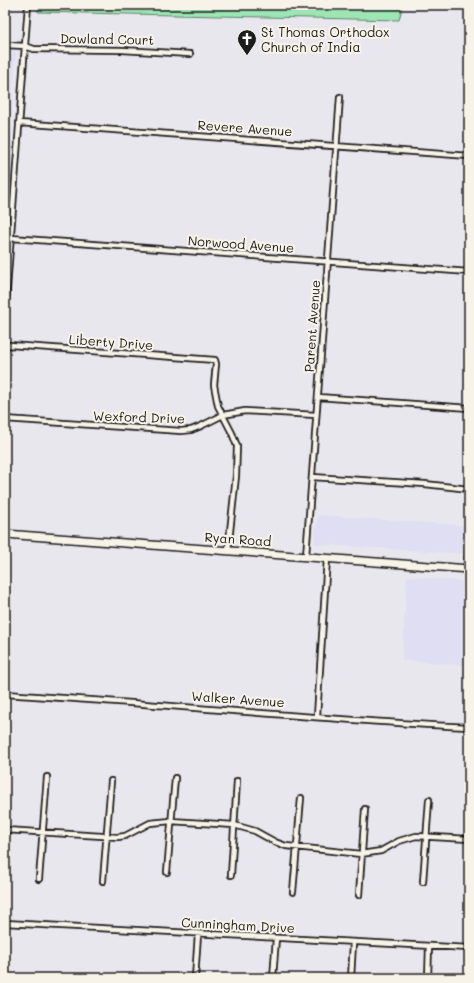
<svg xmlns="http://www.w3.org/2000/svg" width="474" height="983" font-family="Mali,sans-serif">
  <style>
    .built { fill: #dfdef2 }
    .green { fill: #9de6b4; stroke: #5c8168 }
    .lines { fill: none; stroke-linecap: round; stroke-linejoin: round }
    .street-casing { stroke: #1c1c1c; stroke-width: 8 }
    .secondary-casing { stroke: #1c1c1c; stroke-width: 10 }
    .street { stroke: #f7f3e8; stroke-width: 4.5 }
    .secondary { stroke: #f7f3e8; stroke-width: 7 }
    .labels { text-anchor: middle; stroke-width: 4; stroke-linejoin: round; paint-order: stroke }
    .poi-label { font-size: 13px; fill: #1c1c1c; stroke: #f7f3e8; text-anchor: start }
    .street-label { font-size: 13px; fill: #1c1c1c; stroke: #f7f3e8 }
  </style>
  <rect width="100%" height="100%" fill="#e9e7ee"/>
  <filter id="ink" filterUnits="userSpaceOnUse"><feTurbulence type="fractalNoise" baseFrequency=".025" numOctaves="2"/><feDisplacementMap in="SourceGraphic" scale="8" xChannelSelector="R" yChannelSelector="G"/><feConvolveMatrix kernelMatrix="1 2 1 2 8 2 1 2 1" color-interpolation-filters="sRGB"/></filter>
  <g filter="url(#ink)">
    <path class="built" d="M 5,52 L 16,52 L 5,189 Z
      M 318,515 L 469,526 L 469,554 L 314,544 Z
      M 407,576 L 469,582 L 469,666 L 402,660 Z"/>
    <path class="green" d="M 38,5 L 403,5 L 399,20 L 38,12 Z"/>
    <g class="lines">
      <g class="street-casing">
        <path id="street" d="M 5,45 L 25,46 L 34,49 L 122,50 L 190,54
          M 19,123 L 469,156
          M 11,238 L 469,272
          M 5,315 L 28,5
          M 5,346 L 10,345 L 215,360 L 216,364 L 214,385 L 218,406 L 232,433 L 237,446 L 236,476 L 228,550
          M 318,397 L 469,408
          M 5,419 L 181,431 L 191,430 L 201,426 L 223,415 L 245,411 L 316,415
          M 312,477 L 425,484 L 469,489
          M 306,556 L 340,97
          M 467,568 L 469,541
          M 5,694 C 160,704 314,719 469,727
          M 317,716 L 327,558
          M 5,830 L 118,837 L 125,836 L 150,823 L 171,821 L 234,825 L 255,831 L 275,842 L 286,846 L 361,854 L 381,851 L 399,841 L 416,836 L 469,839
          M 167,872 L 175,778
          M 231,875 L 237,781
          M 39,879 L 47,777
          M 103,881 L 111,781
          M 423,882 L 429,800
          M 293,892 L 301,798
          M 359,895 L 365,809
          M 5,923 L 469,948
          M 195,978 L 198,934
          M 273,978 L 276,938
          M 351,978 L 353,943
          M 428,978 L 429,946"/>
      </g>
      <g class="secondary-casing">
        <path id="secondary" d="M 5,534 L 469,569"/>
      </g>
      <use href="#street" class="street"/>
      <use href="#secondary" class="secondary"/>
    </g>
  </g>
  <defs>
    <g id="church-pin" transform="scale(1)"><path d="M0 17L-7.5 6A9.5 9.5 0 1 1 7.5 6Z" fill="#1c1c1c" stroke="#f7f3e8"/><path d="M-1.2-6h2.4v3.5h3.3v2.4h-3.3V6h-2.4V-.1h-3.3v-2.4h3.3Z" fill="#fff"/></g>
  </defs>
  <g fill-rule="evenodd">
    <use href="#church-pin" x="247" y="39"/>
  </g>
  <g class="labels">
    <g class="poi-label">
      <text x="261" y="37">St Thomas Orthodox<tspan x="261" dy="15">Church of India</tspan></text>
    </g>
    <g class="street-label">
      <text transform="translate(107 39) rotate(1)" y="5">Dowland Court</text>
      <text transform="translate(245 128) rotate(4)" y="5">Revere Avenue</text>
      <text transform="translate(241 244) rotate(4)" y="5">Norwood Avenue</text>
      <text transform="translate(312 326) rotate(-86)" y="5">Parent Avenue</text>
      <text transform="translate(111 342) rotate(4)" y="5">Liberty Drive</text>
      <text transform="translate(139 417) rotate(2)" y="5">Wexford Drive</text>
      <text transform="translate(238 539) rotate(4)" y="5">Ryan Road</text>
      <text transform="translate(238 699) rotate(4)" y="5">Walker Avenue</text>
      <text transform="translate(238 925) rotate(3)" y="5">Cunningham Drive</text>
    </g>
  </g>
  <rect width="474" height="983" fill="none" stroke="#f7f3e8" stroke-width="20"/>
  <rect x="10" y="10" width="454" height="963" fill="none" stroke="#1c1c1c" stroke-width="1.5" filter="url(#ink)"/>
</svg>
